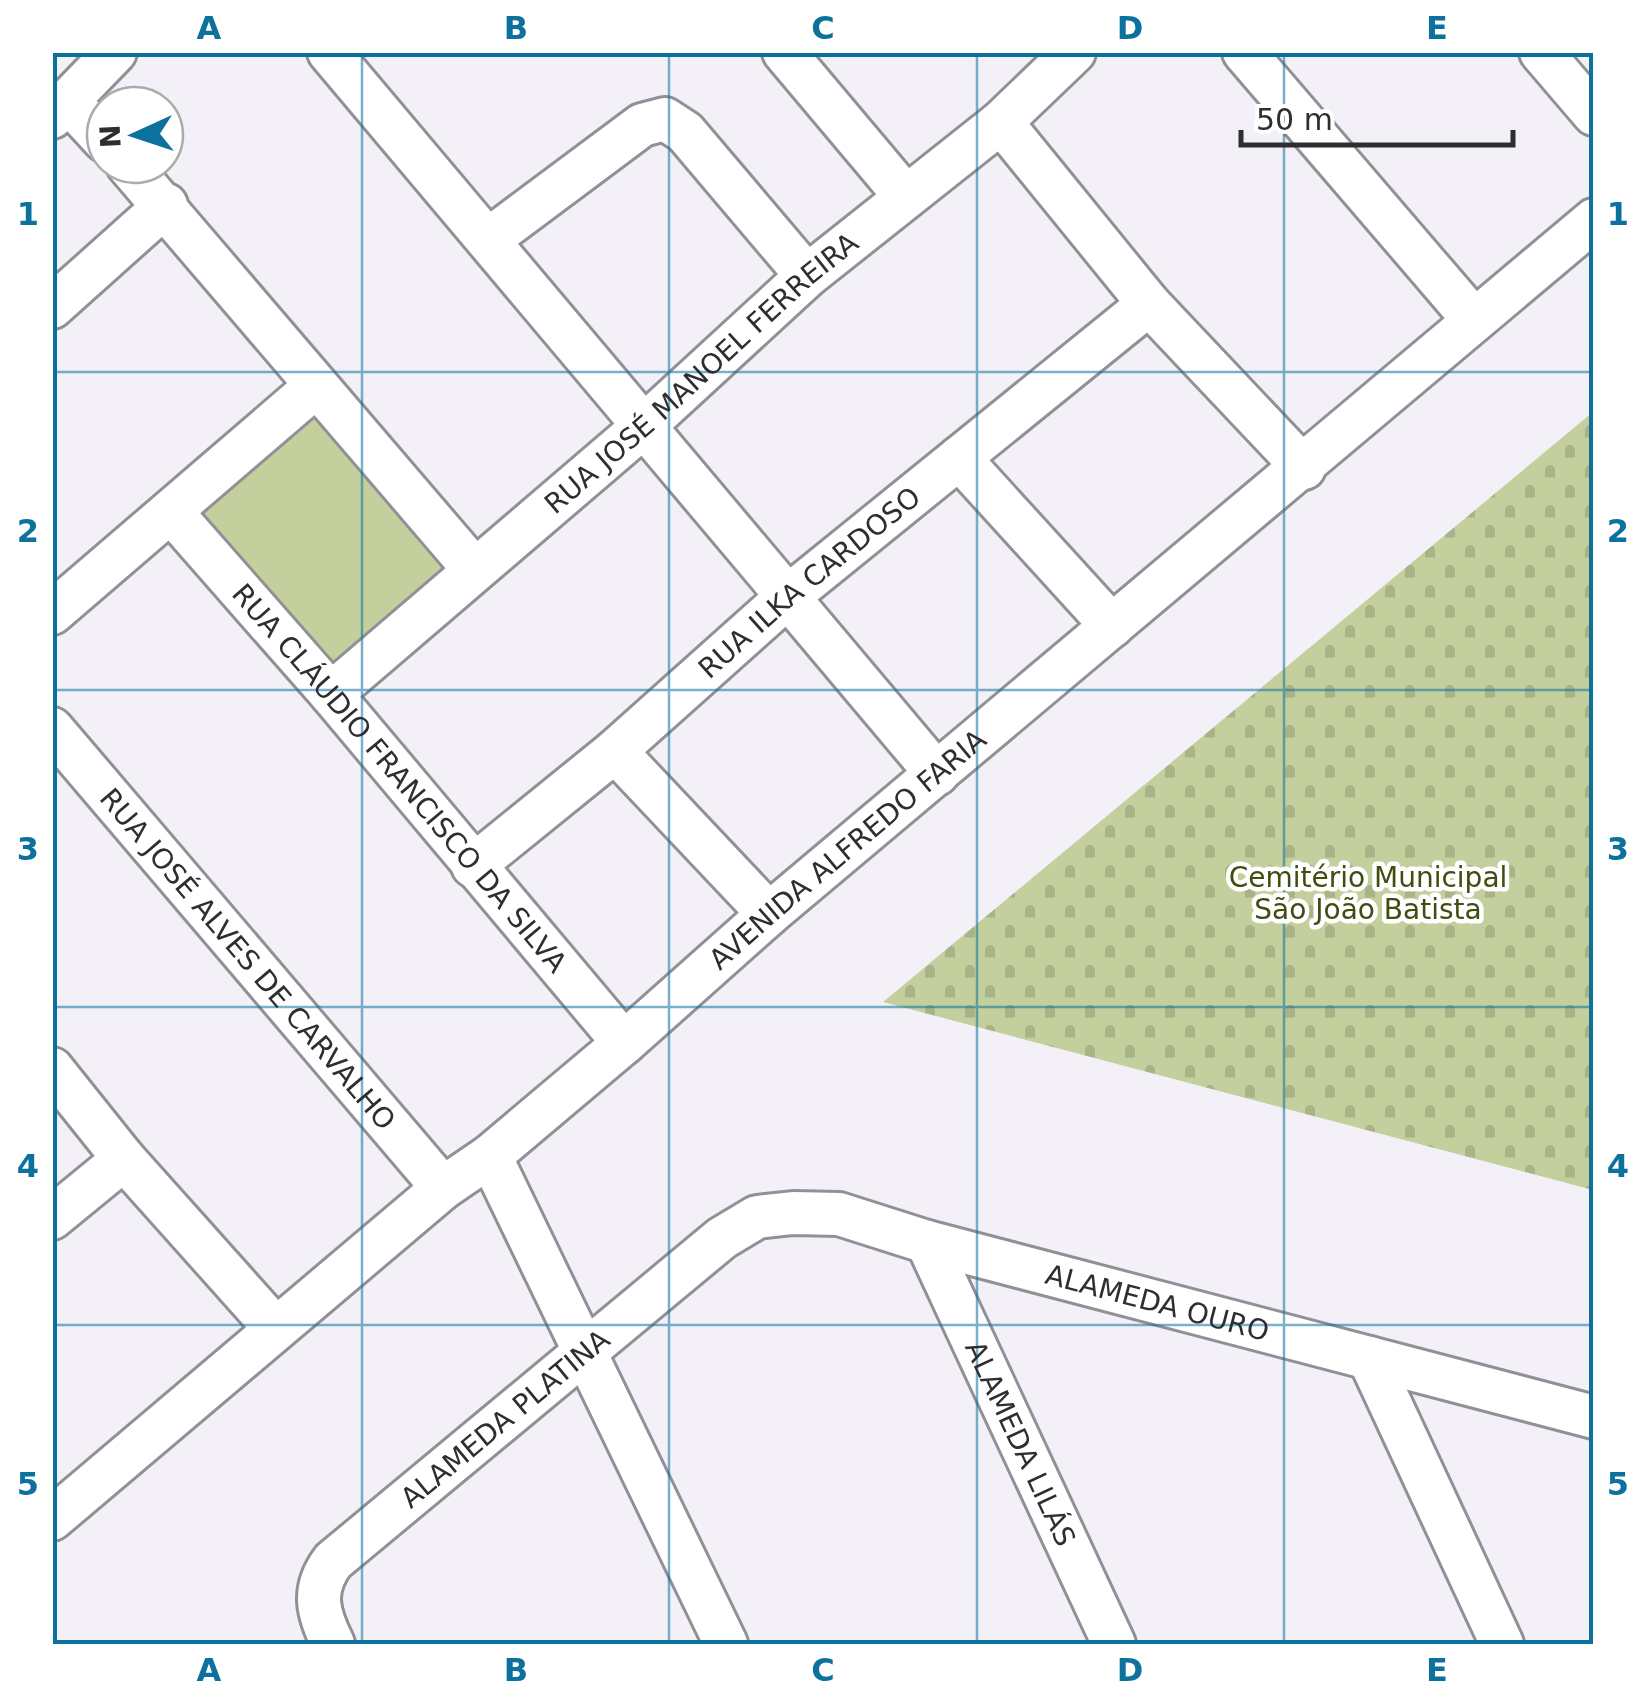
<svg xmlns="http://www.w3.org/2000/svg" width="1646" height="1697" font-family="'DejaVu Sans',sans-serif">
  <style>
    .cemetery { fill: url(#cemetery-stones) }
    .park { fill: #c3d09e }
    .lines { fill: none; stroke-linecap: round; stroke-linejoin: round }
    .street-casing { stroke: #929096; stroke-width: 48 }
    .street { stroke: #fff; stroke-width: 42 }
    .grid { fill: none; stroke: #0d719e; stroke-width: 2.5; stroke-opacity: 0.55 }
    .labels { text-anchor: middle; stroke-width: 9; stroke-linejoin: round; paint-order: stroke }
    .street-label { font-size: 28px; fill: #2e2d2f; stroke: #fff }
    .park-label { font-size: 28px; fill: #414c11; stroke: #fff }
    .neatline { fill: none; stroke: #0d719e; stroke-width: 4 }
    .grid-label { font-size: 32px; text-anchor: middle; font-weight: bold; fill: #0d719e }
  </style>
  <defs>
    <pattern id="cemetery-stones" width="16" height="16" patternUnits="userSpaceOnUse" patternTransform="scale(2.5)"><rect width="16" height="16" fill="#c3d09e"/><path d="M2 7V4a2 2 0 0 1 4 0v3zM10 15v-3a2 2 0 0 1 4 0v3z" fill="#a8b388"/></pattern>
  </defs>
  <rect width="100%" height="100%" fill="#f3f1f7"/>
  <path class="cemetery" d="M 1593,412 L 1593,1190 L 883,1002 Z"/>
  <path class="park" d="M 316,386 L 473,568 L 331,694 L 173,514 Z"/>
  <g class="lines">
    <g class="street-casing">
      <g id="street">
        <path d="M 329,52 L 937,774"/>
        <path d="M 784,52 L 906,197"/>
        <path d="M 1244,52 L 1474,320"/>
        <path d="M 1541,52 L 1594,114"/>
        <path d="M 68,101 L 105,141"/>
        <path d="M 52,117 L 115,52"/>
        <path d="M 1001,122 L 1149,304 L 1304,468"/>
        <path d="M 128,165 L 473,568"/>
        <path d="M 488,240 L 642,125 L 665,119 L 685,132 L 807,276"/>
        <path d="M 52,307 L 166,205"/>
        <path d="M 959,458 L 1112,626"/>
        <path id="s1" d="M 173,514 L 331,694 L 624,1043"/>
        <path d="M 52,613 L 316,386"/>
        <path id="s2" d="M 331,694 L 645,425 L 807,276 L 1001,122 L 1074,52"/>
        <path id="s3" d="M 52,729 L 443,1188"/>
        <path d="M 615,751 L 769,914"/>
        <path id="s4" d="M 473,866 L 615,751 L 785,599 L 1149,304"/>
        <path d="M 52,1069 L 124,1159 L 276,1329"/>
        <path d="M 490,1156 L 726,1644"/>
        <path d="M 52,1218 L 124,1159"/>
        <path id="s5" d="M 927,1242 L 1114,1644"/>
        <path d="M 1369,1358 L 1502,1644"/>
        <path id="s6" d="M 52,1519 L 443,1188 L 490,1156 L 624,1043 L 769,914 L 1594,220"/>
        <path id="s7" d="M 333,1644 C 318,1614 311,1590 333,1561 L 722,1238 L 757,1217 L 793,1213 L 839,1214 L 927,1242 L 1594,1417"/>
      </g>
    </g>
    <use href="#street" class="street"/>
  </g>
  <path class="grid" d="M 362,52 L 362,1644M 669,52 L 669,1644M 977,52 L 977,1644M 1284,52 L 1284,1644M 52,372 L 1594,372M 52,690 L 1594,690M 52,1007 L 1594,1007M 52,1325 L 1594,1325"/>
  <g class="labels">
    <g class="street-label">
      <text dy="10" stroke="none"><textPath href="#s2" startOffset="490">RUA JOSÉ MANOEL FERREIRA</textPath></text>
      <text dy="10" stroke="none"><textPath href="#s4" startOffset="440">RUA ILKA CARDOSO</textPath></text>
      <text dy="10" stroke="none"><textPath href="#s1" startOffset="348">RUA CLÁUDIO FRANCISCO DA SILVA</textPath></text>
      <text dy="10" stroke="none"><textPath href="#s6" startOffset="1040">AVENIDA ALFREDO FARIA</textPath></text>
      <text dy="10" stroke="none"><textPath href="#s3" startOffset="302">RUA JOSÉ ALVES DE CARVALHO</textPath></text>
      <text dy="10" stroke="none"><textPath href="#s7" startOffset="1048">ALAMEDA OURO</textPath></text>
      <text dy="10" stroke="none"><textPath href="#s7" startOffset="312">ALAMEDA PLATINA</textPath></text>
      <text dy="10" stroke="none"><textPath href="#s5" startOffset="222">ALAMEDA LILÁS</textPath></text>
    </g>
    <g class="park-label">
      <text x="1368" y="887">Cemitério Municipal<tspan x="1368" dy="32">São João Batista</tspan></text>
    </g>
  </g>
  <rect width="1646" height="1697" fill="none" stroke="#ffffff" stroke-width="110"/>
  <g transform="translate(135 135) rotate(267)"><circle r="48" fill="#ffffff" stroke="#ababac" stroke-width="2.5"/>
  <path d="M0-8L18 38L0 25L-18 38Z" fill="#0d719e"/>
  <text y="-15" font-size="28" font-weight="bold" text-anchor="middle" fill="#2e2d2f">N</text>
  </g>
  <path d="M1241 130v15h272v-15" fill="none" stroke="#2e2d2f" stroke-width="5"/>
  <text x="1256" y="130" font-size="30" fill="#2e2d2f" stroke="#ffffff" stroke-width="8" paint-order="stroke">50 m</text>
  <rect x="55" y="55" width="1536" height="1587" class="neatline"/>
  <g class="grid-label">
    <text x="209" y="39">A</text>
    <text x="516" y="39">B</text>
    <text x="823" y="39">C</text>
    <text x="1130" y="39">D</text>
    <text x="1437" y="39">E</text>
    <text x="28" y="225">1</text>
    <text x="1618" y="225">1</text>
    <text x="28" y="542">2</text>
    <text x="1618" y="542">2</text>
    <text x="28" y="860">3</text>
    <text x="1618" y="860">3</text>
    <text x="28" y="1177">4</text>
    <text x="1618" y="1177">4</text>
    <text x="28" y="1495">5</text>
    <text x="1618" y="1495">5</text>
    <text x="209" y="1681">A</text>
    <text x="516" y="1681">B</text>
    <text x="823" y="1681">C</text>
    <text x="1130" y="1681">D</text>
    <text x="1437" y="1681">E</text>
  </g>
</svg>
